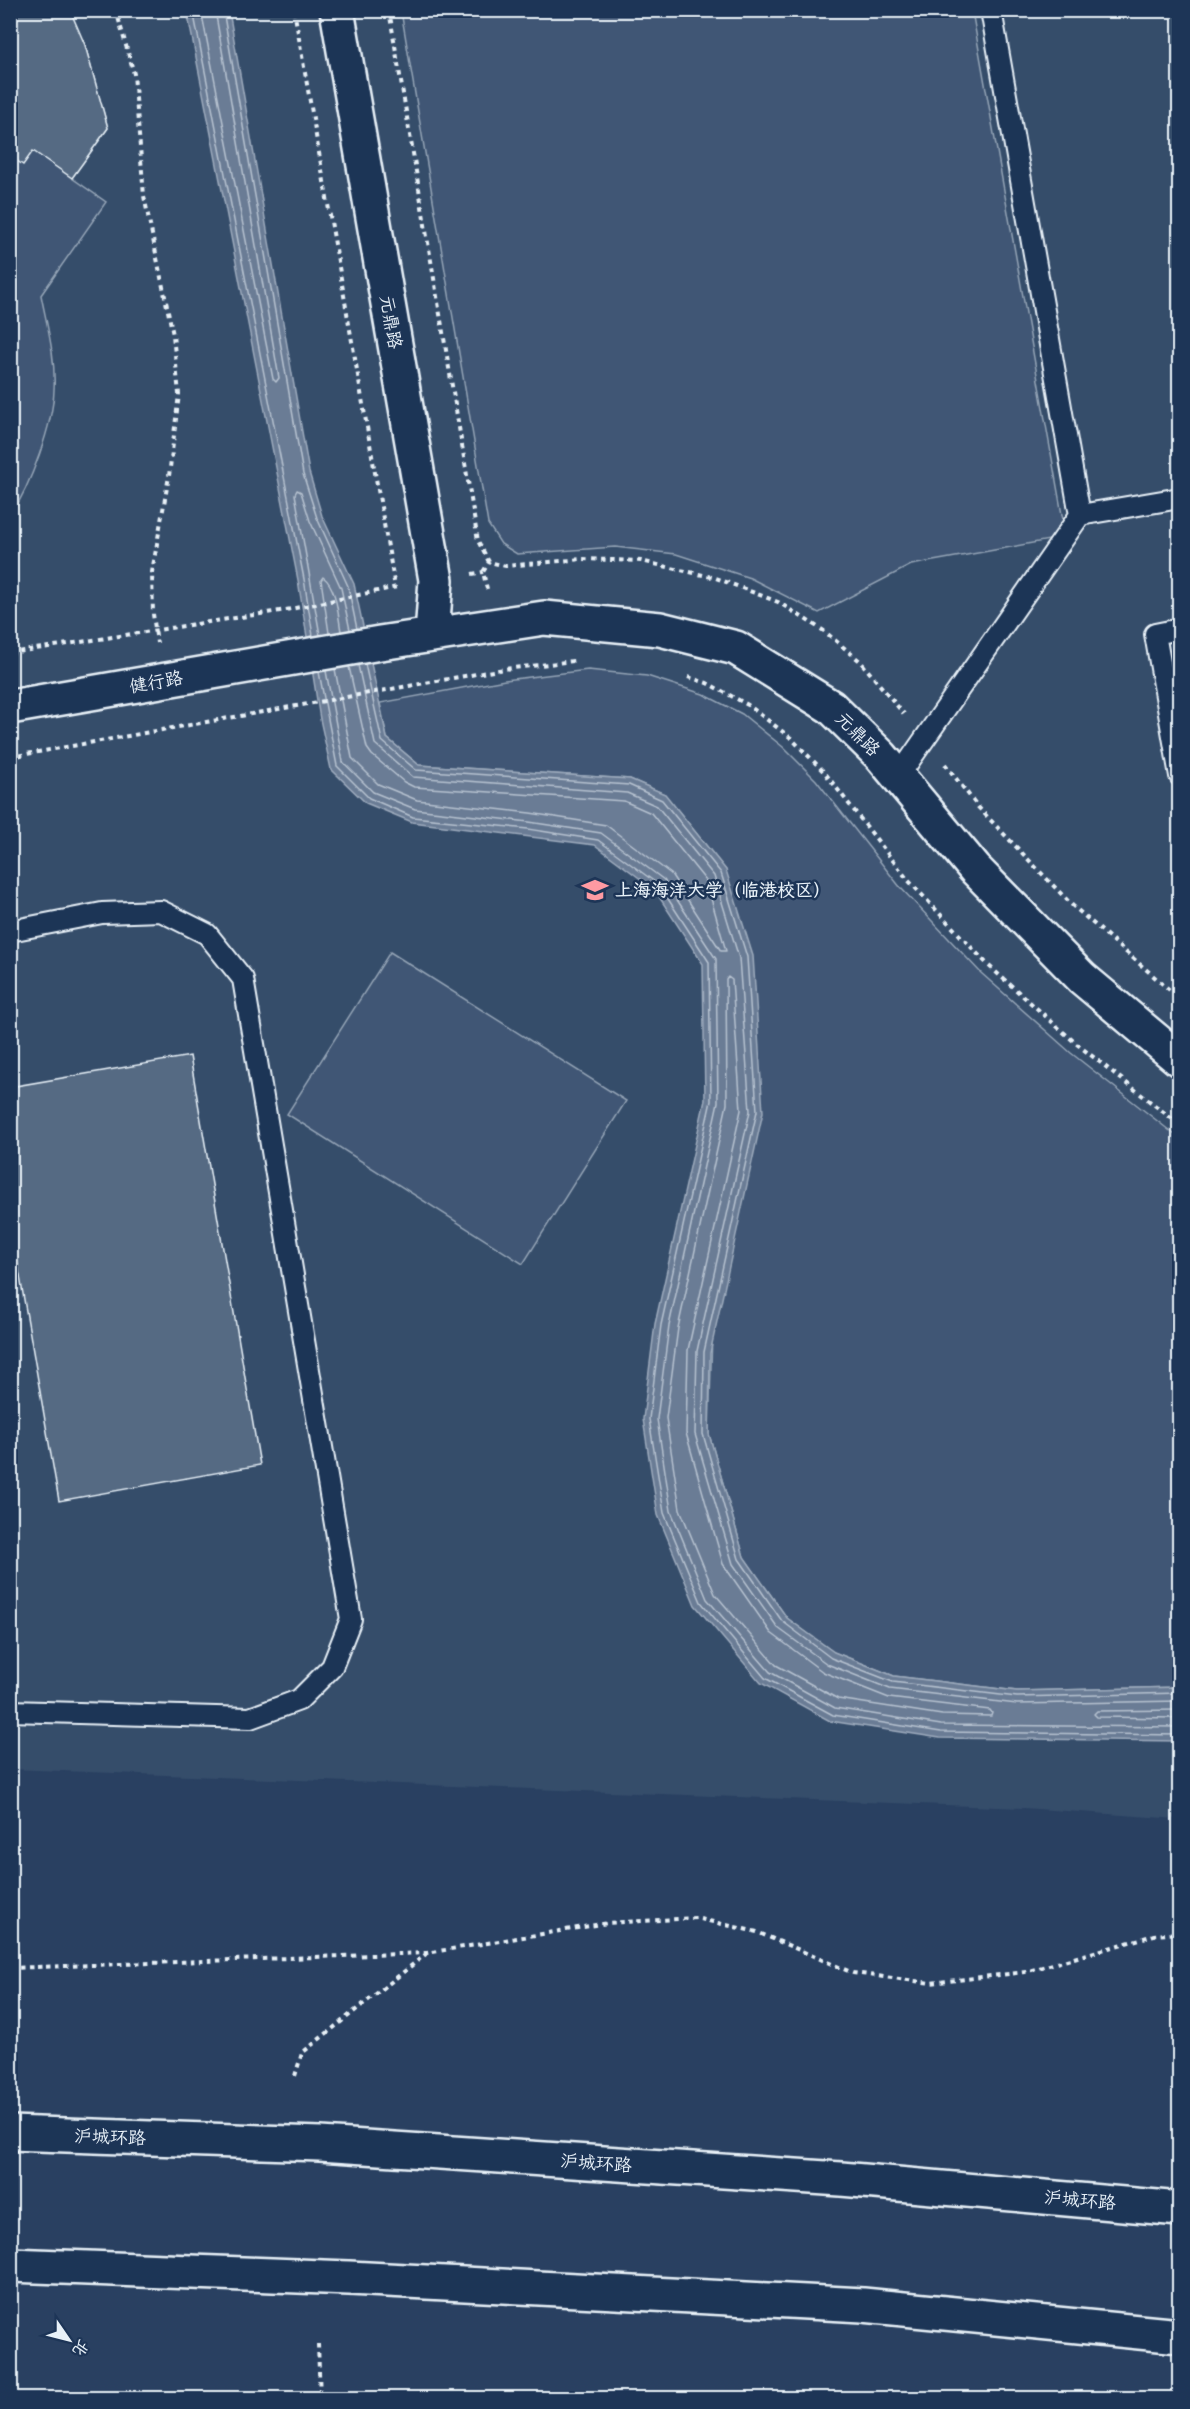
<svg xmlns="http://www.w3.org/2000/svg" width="1190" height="2409" font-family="Itim,'LXGW WenKai TC',sans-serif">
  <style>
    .built { fill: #364d6b }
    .green { fill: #415774; stroke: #94a4b6; stroke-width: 1.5 }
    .water { fill: #6b7c95; stroke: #9dabbd; stroke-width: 1.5 }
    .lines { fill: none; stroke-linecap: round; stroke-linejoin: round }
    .shore { stroke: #b6c2d0; stroke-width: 1.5 }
    .building { fill: #556a83; stroke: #e8f1f8; stroke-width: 1.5 }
    .service-casing { stroke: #e8f1f8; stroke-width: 24 }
    .minor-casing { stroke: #e8f1f8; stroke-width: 38 }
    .secondary-casing { stroke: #e8f1f8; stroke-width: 38 }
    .path { stroke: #e8f1f8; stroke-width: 4; stroke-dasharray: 4.5 4.5; stroke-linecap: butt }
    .service { stroke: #1d3557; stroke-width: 20 }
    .minor { stroke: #1d3557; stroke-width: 33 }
    .secondary { stroke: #1d3557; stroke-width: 33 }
    .labels { text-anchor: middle; stroke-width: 5; stroke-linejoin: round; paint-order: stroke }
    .street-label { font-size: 18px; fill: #e8f1f8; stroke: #1d3557 }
    .poi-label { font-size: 18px; font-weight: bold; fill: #e8f1f8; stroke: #1d3557; text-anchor: start }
  </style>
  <rect width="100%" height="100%" fill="#294061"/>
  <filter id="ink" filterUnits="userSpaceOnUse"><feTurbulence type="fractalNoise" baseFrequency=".0167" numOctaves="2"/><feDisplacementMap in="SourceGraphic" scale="12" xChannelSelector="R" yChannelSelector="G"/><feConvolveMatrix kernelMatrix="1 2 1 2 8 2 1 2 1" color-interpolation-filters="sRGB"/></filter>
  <g filter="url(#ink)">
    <path class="built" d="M 11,11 L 1179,11 L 1179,1819 L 1024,1808 L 11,1769 Z"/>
    <path class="green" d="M 11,11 L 85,45 L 108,128 L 72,178 L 106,202 L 41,295 C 47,326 56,358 54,390 C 53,425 30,486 11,515 Z
      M 401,11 L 972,11 L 1066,537 L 911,565 L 819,613 L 750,578 L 676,554 L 615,547 L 517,554 L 501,544 L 488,524 Z
      M 588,670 L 647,676 L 703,694 L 742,714 L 783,747 L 816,780 L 900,887 L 981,973 L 1071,1053 L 1179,1138 L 1179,1687 L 1017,1691 L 894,1676 L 833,1652 L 787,1618 L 744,1557 L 709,1434 L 726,870 L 665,794 L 630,779 L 419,765 L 387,738 L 380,703 L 505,680 Z
      M 390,952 L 626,1101 L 523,1264 L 287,1114 Z"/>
    <path class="water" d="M 187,11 L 229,11 L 309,472 L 322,516 L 354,584 L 387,738 L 419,765 L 630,779 L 665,794 L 726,870 L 753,956 L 763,1112 L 710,1353 L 709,1434 L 744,1557 L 787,1618 L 834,1652 L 894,1676 L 1017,1691 L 1179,1687 L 1179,1741 L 940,1738 L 830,1721 L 761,1683 L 695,1605 L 658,1515 L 643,1419 L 655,1324 L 705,1100 L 703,964 L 654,889 L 595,845 L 412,822 L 366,803 L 331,769 L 320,719 L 298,580 Z"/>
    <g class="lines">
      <path class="shore" d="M 193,10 L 304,579 L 313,636
        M 201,10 L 273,379 L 276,382 L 279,378 L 215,10
        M 223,10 L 303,474 L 317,518 L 348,586 L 357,629
        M 329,633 L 321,580 L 323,577 C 337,587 338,616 341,631
        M 320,635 L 295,494 L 297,490 L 301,492 L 310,521 L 341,588 L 350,630
        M 365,664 L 382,741 L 416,770 L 629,785 L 662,800 L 721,873 L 747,957 L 757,1111 L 704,1352 L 703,1434 L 739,1559 L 782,1621 L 831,1658 L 893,1682 L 1017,1697 L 1180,1693
        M 358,665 L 375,744 L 413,777 L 627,793 L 657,806 L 714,876 L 739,958 L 750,1111 L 697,1351 L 695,1434 L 733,1564 L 778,1628 L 827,1664 L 890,1689 L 1017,1704 L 1180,1701
        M 335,669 L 352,758 L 378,784 L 417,800 L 530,813 L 606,825 L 671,874 L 721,951 L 726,951 L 706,881 L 651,813 L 624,801 L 414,787 L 404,782 L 372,755 L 367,748 L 349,667
        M 326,671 L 343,762 L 373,792 L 415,809 L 529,822 L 601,833 L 664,880 L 716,959 L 718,1102 L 669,1326 L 657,1419 L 671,1511 L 707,1599 L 770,1672 L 835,1708 L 941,1725 L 1180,1727
        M 319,672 L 337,766 L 369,798 L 413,817 L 528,829 L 598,840 L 659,885 L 709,962 L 711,1101 L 661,1325 L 649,1419 L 664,1513 L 701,1602 L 765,1678 L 833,1715 L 941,1732 L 1180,1735
        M 728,977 L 732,980 L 741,1110 L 688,1350 L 686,1433 L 723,1564 L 771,1633 L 823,1672 L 889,1698 L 990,1710 L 992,1713 L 991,1716 L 942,1715 L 838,1699 L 776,1665 L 715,1594 L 680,1509 L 666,1418 L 678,1328 L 727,1104 L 726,980 Z
        M 1180,1710 L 1097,1711 L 1094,1714 L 1097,1717 L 1180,1718"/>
    </g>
    <path class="building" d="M 10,10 L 70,10 L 85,45 L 108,128 L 72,178 L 33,151 L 23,165 L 10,156 Z
      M 190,1056 L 260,1465 L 59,1501 L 10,1219 L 10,1087 Z"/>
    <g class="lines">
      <g class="service-casing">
        <path id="service" d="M 991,10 L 1080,515 L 1180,498
          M 1180,629 L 1155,634 L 1180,776
          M 898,777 L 1080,515
          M 10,931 L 102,913 L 161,911 L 207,934 L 243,979 L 351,1619 L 332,1667 L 299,1700 L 250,1718 L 10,1711"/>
      </g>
      <g class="minor-casing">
        <path id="minor" d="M 337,10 L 436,580 L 432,635
          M 10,707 L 380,643 L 544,618 L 660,629 L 736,648 L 831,707 L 881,756 L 975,869 L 1082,978 L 1180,1060"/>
      </g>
      <g class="secondary-casing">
        <path id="secondary" d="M 10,2133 L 320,2144 L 841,2179 L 1180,2209
          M 10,2265 L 349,2278 L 863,2305 L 1180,2336"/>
      </g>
      <path class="path" d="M 116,10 L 134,74 L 144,196 L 173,335 L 179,394 L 169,476 L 152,572 L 153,614 L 157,643
        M 294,10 L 395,587
        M 389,10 L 478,541 L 489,562 L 506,566 L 582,559 L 641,561 L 716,578 L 778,602 L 824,631 L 860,661 L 904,714
        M 472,574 L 483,572
        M 487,589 L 483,572 L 489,562
        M 10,653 L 286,610 L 397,587
        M 688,677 L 707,683 L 748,705 L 791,738 L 825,773 L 908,880 L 988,965 L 1078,1045 L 1180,1125
        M 10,757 L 504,669 L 574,661
        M 945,764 L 978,807 L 1073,906 L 1180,999
        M 10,1968 L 427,1953 L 608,1923 L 696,1918 L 757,1932 L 853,1973 L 931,1983 L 1025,1972 L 1154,1935 L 1180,1933
        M 295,2076 L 302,2053 L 426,1954
        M 318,2344 L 320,2398"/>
      <use href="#service" class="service"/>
      <use href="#minor" class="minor"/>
      <use href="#secondary" class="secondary"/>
    </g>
  </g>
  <defs>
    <g id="university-bare" transform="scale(2.07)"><path d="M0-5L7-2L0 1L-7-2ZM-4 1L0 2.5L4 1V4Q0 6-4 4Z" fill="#ff9aa2" stroke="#1d3557" stroke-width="2.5" paint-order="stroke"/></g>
  </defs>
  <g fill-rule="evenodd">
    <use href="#university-bare" x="595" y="890"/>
  </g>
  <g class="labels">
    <g class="street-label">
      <text transform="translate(391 322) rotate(80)" y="6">元鼎路</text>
      <text transform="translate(156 682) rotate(-10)" y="6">健行路</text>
      <text transform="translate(858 734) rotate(45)" y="6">元鼎路</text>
      <text transform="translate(110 2137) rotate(2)" y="6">沪城环路</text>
      <text transform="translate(596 2163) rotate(4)" y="6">沪城环路</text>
      <text transform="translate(1080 2200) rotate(5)" y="6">沪城环路</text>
    </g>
    <g class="poi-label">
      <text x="615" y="896">上海海洋大学（临港校区）</text>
    </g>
  </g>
  <rect width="1190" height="2409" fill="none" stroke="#1d3557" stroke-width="36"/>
  <rect x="18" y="18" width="1154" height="2373" fill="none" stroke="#e8f1f8" stroke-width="2" filter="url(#ink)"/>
  <g transform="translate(69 2340) rotate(125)" stroke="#1d3557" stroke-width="4.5" paint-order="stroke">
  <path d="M0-4.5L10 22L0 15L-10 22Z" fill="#e8f1f8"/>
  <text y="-9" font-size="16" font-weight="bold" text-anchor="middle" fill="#e8f1f8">北</text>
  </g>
</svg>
